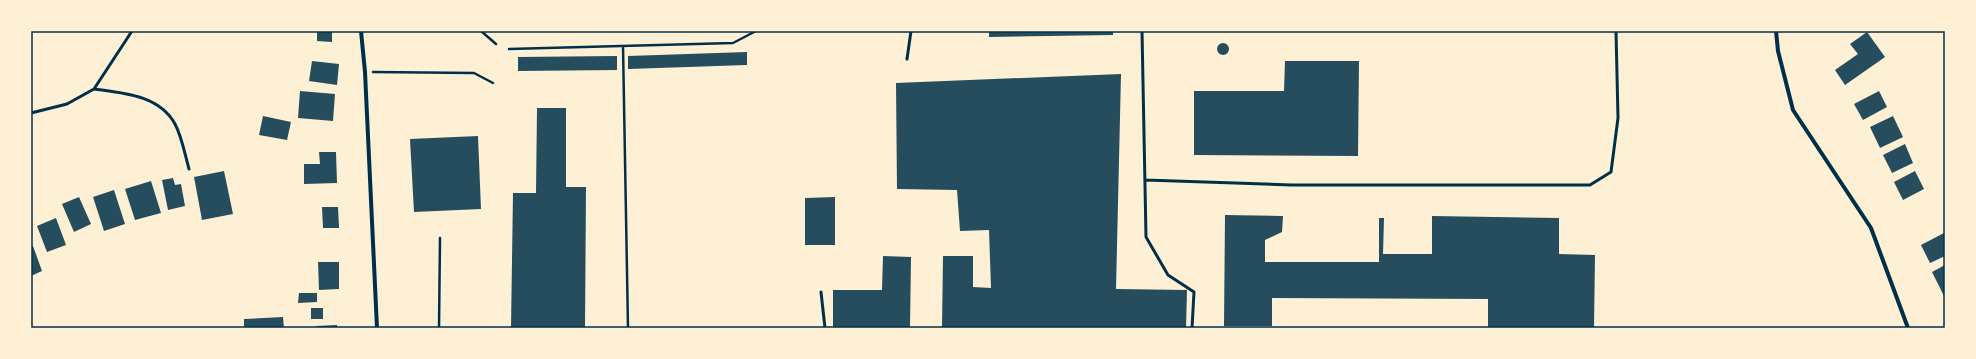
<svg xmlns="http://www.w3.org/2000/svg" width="1976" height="359" font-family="'Fira Sans Condensed',sans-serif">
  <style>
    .building { fill: #264d5e }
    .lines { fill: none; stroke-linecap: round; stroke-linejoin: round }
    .path { stroke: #003049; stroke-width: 2.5 }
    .service { stroke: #003049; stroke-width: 3 }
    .minor { stroke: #003049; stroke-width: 4 }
    .neatline { fill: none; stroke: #003049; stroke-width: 1.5 }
  </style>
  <rect width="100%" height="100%" fill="#fdf0d5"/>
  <path class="building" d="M 317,31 L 332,31 L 332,42 L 317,41 Z
    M 989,31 L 1113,31 L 1113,35 L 989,37 Z
    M 1867,32 L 1885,57 L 1845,85 L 1835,70 L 1858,54 L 1850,44 Z
    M1217 49a6 6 0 1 1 12 0a6 6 0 1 1-12 0Z
    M 747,52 L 747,65 L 628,69 L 628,56 Z
    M 617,56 L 617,70 L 518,71 L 518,57 Z
    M 312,61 L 339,64 L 337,85 L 309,81 Z
    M 1285,61 L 1359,61 L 1358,156 L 1194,155 L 1194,91 L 1284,91 Z
    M 1121,74 L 1116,289 L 1187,290 L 1186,328 L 942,328 L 943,256 L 973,256 L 973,287 L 991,288 L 989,230 L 960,231 L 957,190 L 897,189 L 896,83 Z
    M 300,91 L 335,94 L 333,121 L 298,118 Z
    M 1879,91 L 1887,107 L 1863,120 L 1854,104 Z
    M 537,108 L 566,108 L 566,187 L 586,187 L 585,328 L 511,328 L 513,193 L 536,193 Z
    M 263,116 L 291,122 L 287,140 L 259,135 Z
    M 1893,116 L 1903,137 L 1880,148 L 1870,127 Z
    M 478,136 L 481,209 L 414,212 L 410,139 Z
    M 1905,144 L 1913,163 L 1892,173 L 1883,155 Z
    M 319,152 L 336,152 L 337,183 L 304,184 L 304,164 L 320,164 Z
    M 224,171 L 233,214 L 202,220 L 194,177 Z
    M 1915,171 L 1924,189 L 1903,200 L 1894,182 Z
    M 173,178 L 175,185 L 181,184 L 185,206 L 168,210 L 162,180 Z
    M 151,181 L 161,213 L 135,220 L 125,189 Z
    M 114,190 L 125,224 L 104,231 L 93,197 Z
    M 79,197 L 91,224 L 74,232 L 62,204 Z
    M 835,197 L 835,245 L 805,245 L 805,198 Z
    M 322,207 L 338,207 L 339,228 L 323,228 Z
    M 1225,215 L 1283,216 L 1282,232 L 1265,240 L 1265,262 L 1379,262 L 1379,218 L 1384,218 L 1383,254 L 1432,254 L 1432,216 L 1559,218 L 1559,254 L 1595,255 L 1594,328 L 1488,328 L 1488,299 L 1272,298 L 1272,326 L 1224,326 Z
    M 56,218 L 66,245 L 47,252 L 37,226 Z
    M 1944,233 L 1945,256 L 1930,263 L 1921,245 Z
    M 33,246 L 42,271 L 31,276 L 31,247 Z
    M 883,256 L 911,257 L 910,328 L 833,328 L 833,290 L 882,290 Z
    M 318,262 L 339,262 L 339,289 L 319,290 Z
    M 1945,265 L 1945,298 L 1932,272 Z
    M 299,293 L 317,293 L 317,302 L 298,303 Z
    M 311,308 L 323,308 L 323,319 L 311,319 Z
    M 283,317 L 284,328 L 244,328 L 244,319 Z
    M 337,325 L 337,328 L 316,328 L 316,326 Z"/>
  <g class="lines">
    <path class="path" d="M 481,31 L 496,44
      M 623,46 L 628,328
      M 509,49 L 733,43 L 756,31
      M 373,72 L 474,73 L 493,83
      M 439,328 L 440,238"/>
    <path class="service" d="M 1142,31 L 1146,237 L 1168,275 L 1194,292 L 1192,328
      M 907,59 L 911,31
      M 94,89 C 123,93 159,95 175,124 C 182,137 185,155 189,169
      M 31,113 L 67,104 L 94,89 L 132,31
      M 1145,180 L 1291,185 L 1590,185 L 1611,172 L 1618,118 L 1616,31
      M 821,292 L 825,328"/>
    <path class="minor" d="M 361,31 L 365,72 L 377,328
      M 1776,31 L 1778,51 L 1793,110 L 1871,228 L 1908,328"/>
  </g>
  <rect width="1976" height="359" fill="none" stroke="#fdf0d5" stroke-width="64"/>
  <rect x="32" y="32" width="1912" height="295" class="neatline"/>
</svg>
